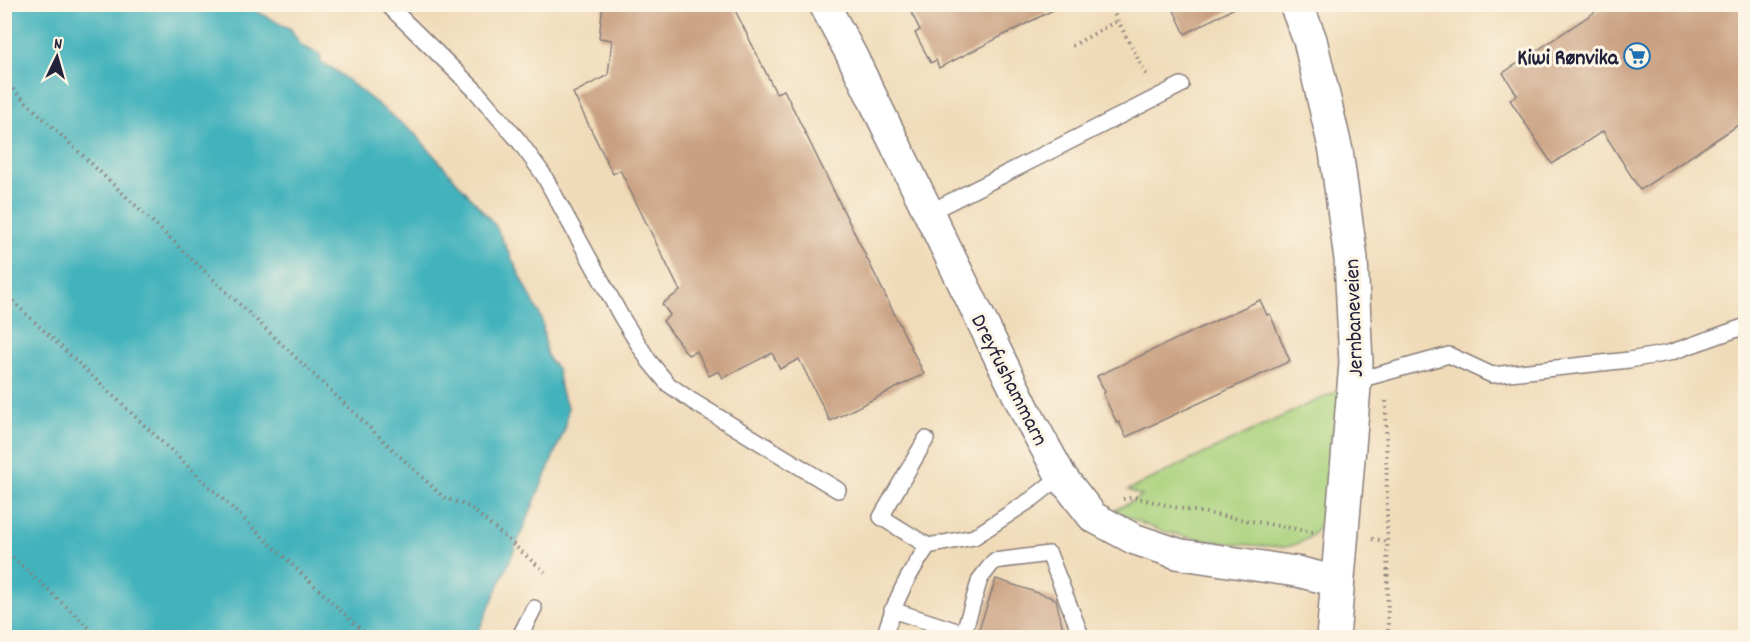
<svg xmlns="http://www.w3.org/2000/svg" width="1750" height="642" font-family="Dekko,sans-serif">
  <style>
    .green { fill: #a9d17b; stroke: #667a5b; stroke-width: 1.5 }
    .water { fill: #42b2bc; stroke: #326a7c; stroke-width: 1.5 }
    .building { fill: #c9a081 }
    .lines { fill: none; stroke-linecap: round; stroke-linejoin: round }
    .service-casing { stroke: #897e7a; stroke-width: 18 }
    .minor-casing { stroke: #897e7a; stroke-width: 33 }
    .tertiary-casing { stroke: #897e7a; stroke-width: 36 }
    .path { stroke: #897e7a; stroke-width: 4; stroke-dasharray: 1.5 4.5; stroke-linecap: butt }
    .service { stroke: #fff; stroke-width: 15 }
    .minor { stroke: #fff; stroke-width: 30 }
    .tertiary { stroke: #fff; stroke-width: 33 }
    .labels { text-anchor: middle; stroke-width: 6; stroke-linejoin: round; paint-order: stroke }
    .poi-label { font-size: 22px; font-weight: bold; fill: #22223b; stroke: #fcf5e5; text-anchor: end }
    .street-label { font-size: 22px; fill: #22223b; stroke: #fcf5e5 }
  </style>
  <rect width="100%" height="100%" fill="#fcf5e5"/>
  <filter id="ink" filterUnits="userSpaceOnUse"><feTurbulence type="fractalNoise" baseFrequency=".0167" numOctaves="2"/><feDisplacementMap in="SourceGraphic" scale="12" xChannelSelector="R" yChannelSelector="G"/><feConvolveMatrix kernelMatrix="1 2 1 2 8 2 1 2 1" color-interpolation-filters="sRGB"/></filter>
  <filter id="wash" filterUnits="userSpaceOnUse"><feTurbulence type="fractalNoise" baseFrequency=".008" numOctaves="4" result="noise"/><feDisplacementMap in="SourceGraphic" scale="24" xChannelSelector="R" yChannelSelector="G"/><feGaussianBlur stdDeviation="1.35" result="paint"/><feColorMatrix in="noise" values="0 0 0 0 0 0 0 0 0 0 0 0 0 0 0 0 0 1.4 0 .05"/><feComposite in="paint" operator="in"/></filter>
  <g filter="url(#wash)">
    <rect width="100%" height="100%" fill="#f0dbb9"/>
    <path class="green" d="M 1341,390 L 1327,511 C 1319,532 1308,543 1285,547 C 1247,545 1208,543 1171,533 C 1151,529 1133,519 1115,510 L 1142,496 L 1128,490 L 1304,406 Z"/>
    <path class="water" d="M 4,5 L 244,5 L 291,29 L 301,46 L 320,54 L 321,63 L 332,68 L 415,134 L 495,225 L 542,319 L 546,352 L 550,361 L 557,368 L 561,392 L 568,407 L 566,426 L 511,558 L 476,637 L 5,637 Z"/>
    <g id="blocks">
      <path class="building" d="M 603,4 L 732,4 L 776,93 L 784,90 L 924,374 L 830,421 L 799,359 L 780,369 L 772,353 L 723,378 L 719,371 L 709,376 L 697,351 L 688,355 L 663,321 L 670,315 L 662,304 L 680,291 L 620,170 L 613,174 L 573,93 L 608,75 L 612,40 L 599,38 Z
        M 907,4 L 1065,4 L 939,68 L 936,60 L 931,63 L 915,33 L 920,30 Z
        M 1171,4 L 1242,4 L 1185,34 Z
        M 1607,4 L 1746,4 L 1746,120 L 1640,190 L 1603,131 L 1552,164 L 1510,100 L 1517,95 L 1503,73 Z
        M 1260,300 L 1267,315 L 1270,314 L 1290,361 L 1126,437 L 1119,422 L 1117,423 L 1103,394 L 1105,392 L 1097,376 Z
        M 996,579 L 1056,599 L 1065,638 L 976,638 Z"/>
    </g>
  </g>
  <g filter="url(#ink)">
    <use href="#blocks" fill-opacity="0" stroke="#897e7a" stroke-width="1.5"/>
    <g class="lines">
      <g class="service-casing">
        <path id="service" d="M 387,4 L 475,90 L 519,141 L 543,174 L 622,318 L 649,361 L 668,384 L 692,401 L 838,490
          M 928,213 L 1181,85
          M 1355,381 L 1449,355 L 1492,375 L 1629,360 L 1669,353 L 1746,326
          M 926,439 L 881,517 L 928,546
          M 892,610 L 963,633
          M 519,638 L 534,608
          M 884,638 C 894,602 907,576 928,546 L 974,537 L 1032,499 L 1061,476
          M 962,638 L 980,579 L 994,561 L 1049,554 L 1082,638"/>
      </g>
      <g class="minor-casing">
        <path id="minor" d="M 824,4 L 852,56 L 1027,414 L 1061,476 L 1093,517 L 1134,539 L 1179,554 L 1299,572 L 1339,582"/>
      </g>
      <g class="tertiary-casing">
        <path id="tertiary" d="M 1296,4 L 1310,40 L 1336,151 L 1351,259 L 1356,363 L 1333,638"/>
      </g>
      <path class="path" d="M 1109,4 L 1148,78
        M 1072,46 L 1118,20
        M 4,81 L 443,497 L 470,507 L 545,572
        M 4,293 L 370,638
        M 1386,401 L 1388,638
        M 1123,499 L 1134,497 L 1178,508 L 1313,532
        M 1372,539 L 1386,541
        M 4,549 L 100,638"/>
      <use href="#service" class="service"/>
      <use href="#minor" class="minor"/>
      <use href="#tertiary" class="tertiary"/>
    </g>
  </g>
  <defs>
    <g id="supermarket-ring" transform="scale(1.35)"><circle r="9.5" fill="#fcf5e5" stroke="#1f6fb2" stroke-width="1.5"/><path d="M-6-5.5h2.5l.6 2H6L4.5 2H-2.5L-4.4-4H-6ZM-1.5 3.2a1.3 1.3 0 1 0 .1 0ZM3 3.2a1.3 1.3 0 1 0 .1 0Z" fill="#1f6fb2"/></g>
  </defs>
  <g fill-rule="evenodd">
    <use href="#supermarket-ring" x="1637" y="56"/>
  </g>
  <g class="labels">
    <g class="poi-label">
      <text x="1618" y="64">Kiwi Rønvika</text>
    </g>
    <g class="street-label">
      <text transform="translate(1352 318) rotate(-92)" y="8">Jernbaneveien</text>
      <text transform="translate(1011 379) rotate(63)" y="8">Dreyfushammarn</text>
    </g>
  </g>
  <rect width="1750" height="642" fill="none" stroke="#fcf5e5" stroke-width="24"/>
  <g transform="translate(57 57) rotate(5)" stroke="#fcf5e5" stroke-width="4.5" paint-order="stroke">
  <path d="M0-4.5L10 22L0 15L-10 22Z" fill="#22223b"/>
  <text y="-9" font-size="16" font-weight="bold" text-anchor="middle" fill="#22223b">N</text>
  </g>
</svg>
